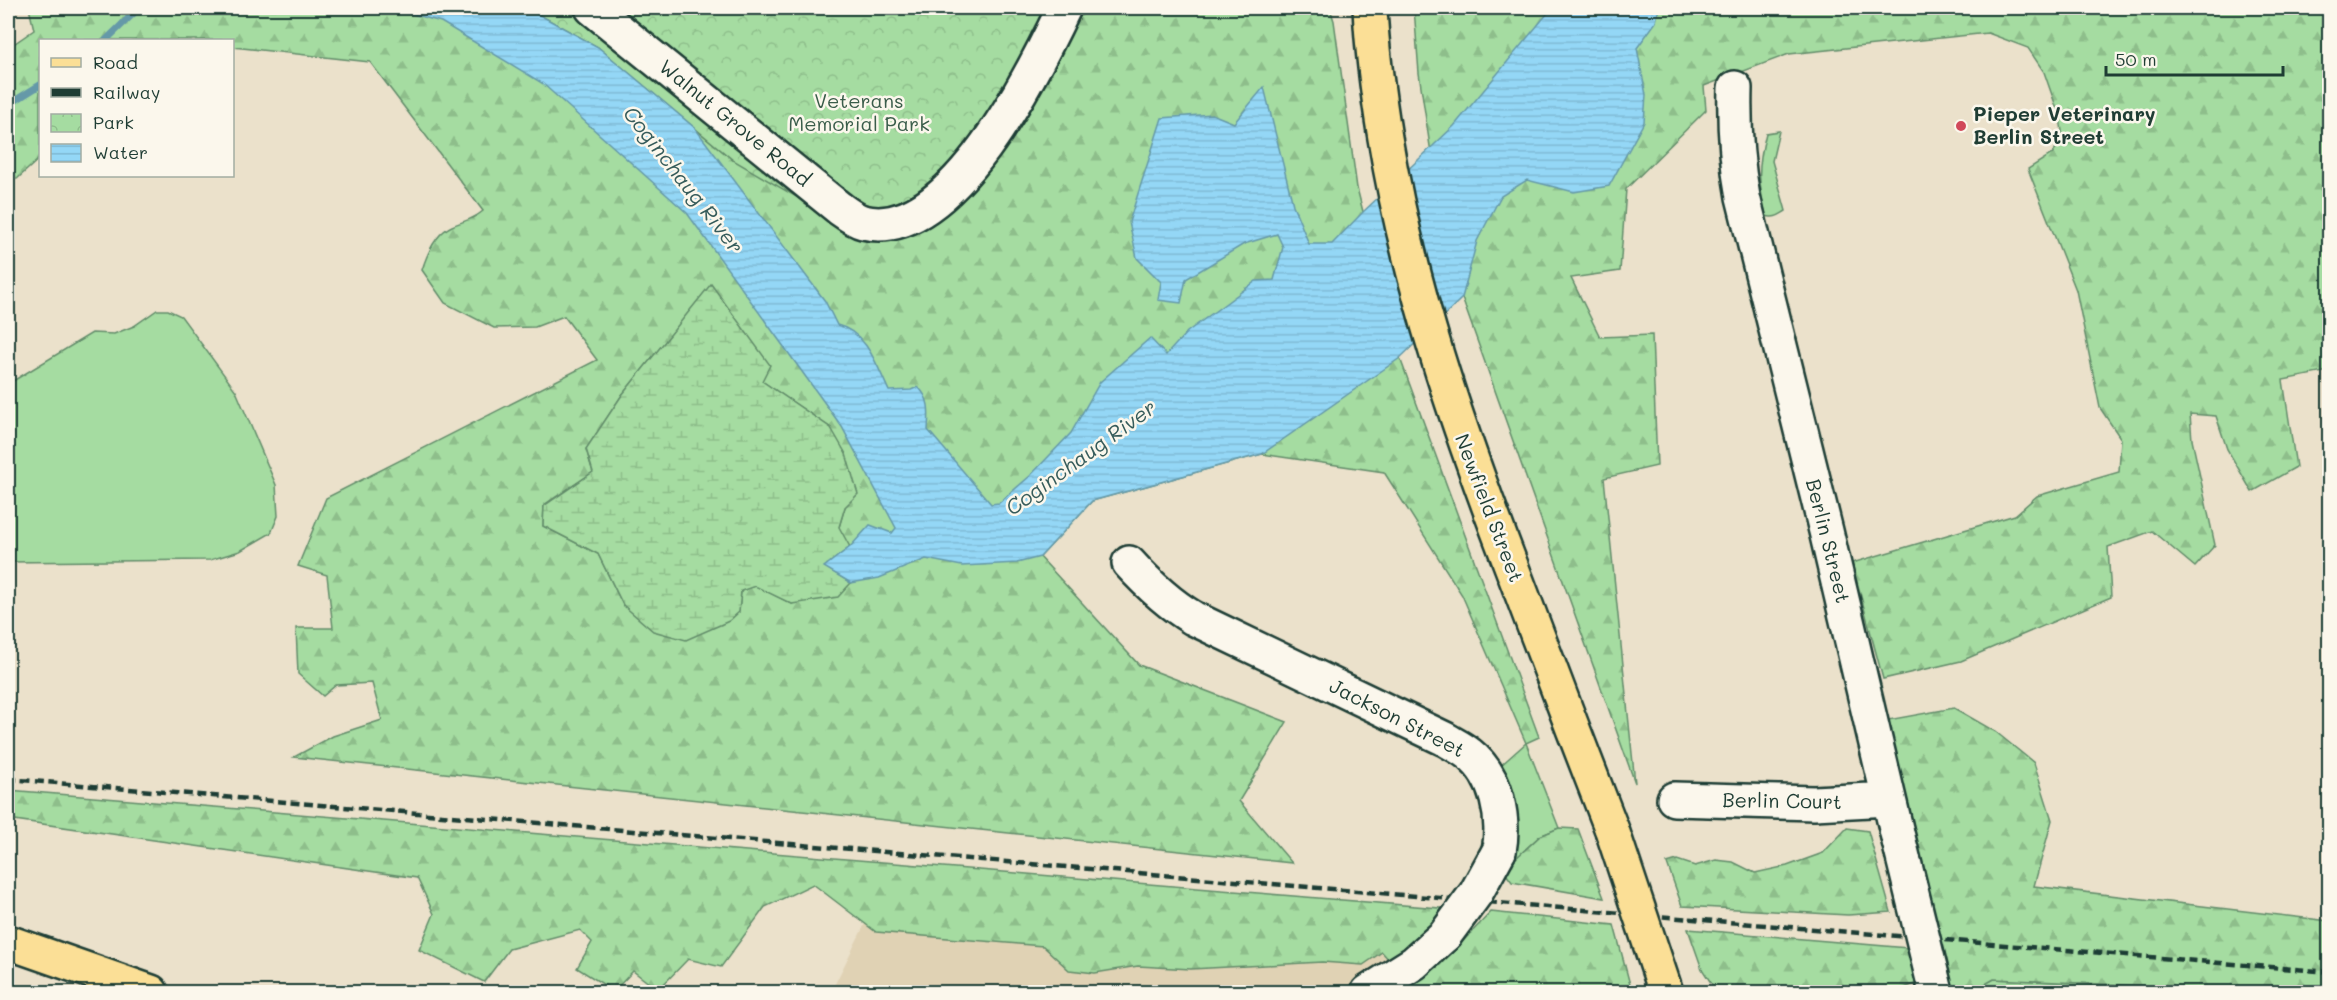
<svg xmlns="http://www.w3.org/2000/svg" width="2337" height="1000" font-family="Mali,sans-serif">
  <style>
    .built { fill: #e0d2b4 }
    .grass { fill: #a5dca1; stroke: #628c6a; stroke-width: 1.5 }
    .forest { fill: url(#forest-firs); stroke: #628c6a; stroke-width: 1.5; fill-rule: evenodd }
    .wetland { fill: url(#wetland-marsh); stroke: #628c6a; stroke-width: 1.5 }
    .park { fill: url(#park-crowns); stroke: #628c6a; stroke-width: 1.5 }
    .water { fill: url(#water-rules); stroke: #6599a8; stroke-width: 1.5 }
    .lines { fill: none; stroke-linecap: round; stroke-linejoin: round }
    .stream { stroke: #6599a8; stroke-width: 7 }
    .minor-casing { stroke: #1f3d34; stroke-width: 38 }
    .major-casing { stroke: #1f3d34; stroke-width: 38 }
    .highway-casing { stroke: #1f3d34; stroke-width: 38 }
    .minor { stroke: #fbf7ec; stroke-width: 33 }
    .major { stroke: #fbdf96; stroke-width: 33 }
    .highway { stroke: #fbdf96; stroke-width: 33 }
    .rail { stroke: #1f3d34; stroke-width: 4.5; stroke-dasharray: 9 4.5; stroke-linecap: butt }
    .minor-bridge-casing { stroke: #1f3d34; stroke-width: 38; stroke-linecap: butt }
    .major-bridge-casing { stroke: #1f3d34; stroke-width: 38; stroke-linecap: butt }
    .minor-bridge { stroke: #fbf7ec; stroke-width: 33 }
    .major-bridge { stroke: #fbdf96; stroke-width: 33 }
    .poi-dot { fill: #d1495b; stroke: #fbf7ec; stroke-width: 2 }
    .labels { text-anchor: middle; stroke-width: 5; stroke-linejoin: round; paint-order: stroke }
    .park-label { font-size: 20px; fill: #3a5d4a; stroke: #fbf7ec }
    .poi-label { font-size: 20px; font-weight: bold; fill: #1f3d34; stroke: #fbf7ec; text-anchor: start }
    .street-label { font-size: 20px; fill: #1f3d34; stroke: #fbf7ec }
    .water-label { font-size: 21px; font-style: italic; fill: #365c5b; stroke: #fbf7ec }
  </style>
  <defs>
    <pattern id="forest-firs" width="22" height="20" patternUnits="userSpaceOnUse" patternTransform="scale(1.5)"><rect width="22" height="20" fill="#a5dca1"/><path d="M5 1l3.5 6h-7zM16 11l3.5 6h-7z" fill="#8ebe8b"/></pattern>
    <pattern id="wetland-marsh" width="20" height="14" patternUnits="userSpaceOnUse" patternTransform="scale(1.5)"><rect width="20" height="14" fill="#a5dca1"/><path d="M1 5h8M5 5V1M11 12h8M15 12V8" fill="none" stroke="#8ebe8b"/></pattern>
    <pattern id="park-crowns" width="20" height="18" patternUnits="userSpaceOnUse" patternTransform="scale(1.5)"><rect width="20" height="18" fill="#a5dca1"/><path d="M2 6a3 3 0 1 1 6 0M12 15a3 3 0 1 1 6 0" fill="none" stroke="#8ebe8b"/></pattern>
    <pattern id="water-rules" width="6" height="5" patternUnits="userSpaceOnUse" patternTransform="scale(1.5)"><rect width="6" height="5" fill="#94d7f6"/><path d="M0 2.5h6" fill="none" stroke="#7fb9d4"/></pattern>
  </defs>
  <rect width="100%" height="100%" fill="#ebe1cb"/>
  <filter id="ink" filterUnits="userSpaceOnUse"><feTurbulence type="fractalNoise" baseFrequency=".0167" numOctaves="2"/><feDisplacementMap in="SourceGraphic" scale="12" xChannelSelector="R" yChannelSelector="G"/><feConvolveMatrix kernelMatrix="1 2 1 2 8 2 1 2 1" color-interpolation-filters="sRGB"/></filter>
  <g filter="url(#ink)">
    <path class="built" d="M 865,924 L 876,932 L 1043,946 L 1069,970 L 1095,973 L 1138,966 L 1191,969 L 1322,962 L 1363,964 L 1382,952 L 1390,961 L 1338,992 L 831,992 Z"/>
    <path class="grass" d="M 1779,131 L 1772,161 L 1786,211 C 1779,215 1775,219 1766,216 C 1758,181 1757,169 1766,133 Z
      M 157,310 L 168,310 L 181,316 L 236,391 L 276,485 L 278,516 L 271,533 L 240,551 L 210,560 L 8,562 L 8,384 L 92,333 L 114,334 L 134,326 Z
      M 1526,743 L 1559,828 L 1540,836 L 1503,870 L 1499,767 Z
      M 1994,979 L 2203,989 L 2199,992 L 2098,992 L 2093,985 L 2080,992 L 1971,992 Z"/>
    <path class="forest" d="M 29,8 L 536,8 L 538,14 L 598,47 L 733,160 L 1050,8 L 1330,8 L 1334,21 L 1357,188 L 1400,358 L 1539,737 L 1526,743 L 1462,595 L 1384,472 L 1262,454 L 1092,501 L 1040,557 L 1139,665 L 1287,722 L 1239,801 L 1292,863 L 294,757 L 333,736 L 382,720 L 372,683 L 336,685 L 323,696 L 298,674 L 296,628 L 333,628 L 327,575 L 298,566 L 326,498 L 597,360 L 564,316 L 535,327 L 494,328 L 445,303 L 422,270 C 427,254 436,233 452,226 C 465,220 471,221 483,211 L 370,62 L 233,47 L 232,40 L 40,40 L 40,158 L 17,179 L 8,171 L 8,48 L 34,30 ZM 711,285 L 762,381 L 831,428 L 845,507 L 839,527 L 824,567 L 851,583 L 792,604 L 756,586 L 741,591 L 739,612 L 623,605 L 598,554 L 543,526 L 544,505 L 593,472 L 586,449 L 622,395 Z
      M 1414,8 L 2329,8 L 2329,371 L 2283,380 L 2296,467 L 2252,492 L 2227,449 L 2216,416 L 2190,414 L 2192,440 L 2215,545 L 2195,567 L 2152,531 L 2108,547 L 2111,597 L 1961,661 L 1883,679 L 1852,563 L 2015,515 L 2037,496 L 2119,472 L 2121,439 L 2100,408 L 2076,290 L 2028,169 L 2052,154 L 2063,138 L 2060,118 L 2044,72 L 2028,48 L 1988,33 L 1789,54 L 1704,86 L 1706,110 L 1626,189 L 1620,271 L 1571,278 L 1600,337 L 1652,335 L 1657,466 L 1604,478 L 1635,783 L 1462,298 L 1440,213 L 1419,73 Z
      M 1954,708 L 1996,732 L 2034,763 L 2052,820 L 2034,886 L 2329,921 L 2329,992 L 2274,992 L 1994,979 L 1971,992 L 1954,992 L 1888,720 Z
      M 8,790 L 1451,909 L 1439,923 L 1390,961 L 1382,952 L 1363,965 L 1322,962 L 1191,969 L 1138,966 L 1095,973 L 1069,970 L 1043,946 L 876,932 L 813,884 L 765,907 L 721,967 L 688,959 L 658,990 L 633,971 L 614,991 L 577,968 L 592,942 L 580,930 L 509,949 L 484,982 L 419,950 L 434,914 L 417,878 L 8,819 Z
      M 1559,828 L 1578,829 L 1604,898 L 1512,882 L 1503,870 L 1540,836 Z
      M 1847,828 L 1868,831 L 1891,912 L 1848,915 L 1682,906 L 1667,863 L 1677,860 L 1695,866 L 1716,860 L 1733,862 L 1755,873 L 1787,866 L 1823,853 Z
      M 1491,912 L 1614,925 L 1632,992 L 1397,992 L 1439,966 Z
      M 1688,929 L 1908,948 L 1917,983 L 1902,989 L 1878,992 L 1717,992 L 1702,969 Z"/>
    <path class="wetland" d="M 711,284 L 770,365 L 762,381 L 831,428 L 846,454 L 858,494 L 845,507 L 839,527 L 850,547 L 825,567 L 851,583 L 838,597 L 792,604 L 755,586 L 741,591 L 739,612 L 729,621 L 686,640 L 653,631 L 623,605 L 598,554 L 543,526 L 544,506 L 593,472 L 586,449 L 622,395 Z"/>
    <path class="park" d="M 527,8 L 1050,8 L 972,142 L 890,227 L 869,239 L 733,160 L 598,47 Z"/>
    <path class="water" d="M 391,8 L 527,8 L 598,47 L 695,128 L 825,301 L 837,325 C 867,332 877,366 889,391 L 911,390 L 918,387 C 931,399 929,413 928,430 L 991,504 L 999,503 L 1030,476 L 1071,433 L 1100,382 L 1150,338 L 1166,355 L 1187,332 L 1256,281 L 1274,280 L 1283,247 L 1277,234 L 1244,244 L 1186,279 L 1181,303 L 1158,300 L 1161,282 L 1137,258 L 1129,222 L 1162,118 L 1212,114 L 1234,123 L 1264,87 L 1293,205 L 1309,244 L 1332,244 L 1363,212 L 1454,126 L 1552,8 L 1659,8 L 1656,22 L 1637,48 L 1646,95 L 1644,122 L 1609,186 L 1574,192 L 1527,180 L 1501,196 L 1477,241 L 1462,298 L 1400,358 L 1262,454 L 1092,501 L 1040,557 L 1017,563 L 962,566 L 926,559 L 879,578 L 851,583 L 824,567 L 850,547 L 870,525 L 892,533 L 896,528 L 842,427 L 687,213 L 542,83 L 441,22 Z"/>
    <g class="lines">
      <path class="stream" d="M 106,40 L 139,8
        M 8,105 L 40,85"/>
      <g class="minor-casing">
        <path id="minor" d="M 592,8 L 839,208 C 846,213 855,220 863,222 C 950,244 1034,71 1064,8
          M 1735,88 C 1734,125 1736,160 1743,197 L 1826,531 L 1897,833
          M 1129,563 C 1149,585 1168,603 1193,618 L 1445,739 C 1453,744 1462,748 1469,754 C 1497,776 1505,818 1499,851
          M 1674,799 L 1814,803 L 1889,799
          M 1368,992 L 1414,963 L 1445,935"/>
      </g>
      <g class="major-casing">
        <path id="major" d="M 1370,8 C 1372,51 1378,95 1385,138 C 1410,289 1457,425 1512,568 C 1545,655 1578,743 1612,830"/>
      </g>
      <g class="highway-casing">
        <path id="highway" d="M 8,942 L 151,992"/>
      </g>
      <use href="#minor" class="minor"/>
      <use href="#major" class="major"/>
      <use href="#highway" class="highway"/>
      <path class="rail" d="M 8,779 L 2330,972"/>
      <g class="minor-bridge-casing">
        <path id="minor-bridge" d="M 1897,833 L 1936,992
          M 1445,935 L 1476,893 L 1499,851"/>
      </g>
      <g class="major-bridge-casing">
        <path id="major-bridge" d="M 1612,830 L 1666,992"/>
      </g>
      <use href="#minor-bridge" class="minor-bridge"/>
      <use href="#major-bridge" class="major-bridge"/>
    </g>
  </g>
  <circle class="poi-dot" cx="1961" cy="126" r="6"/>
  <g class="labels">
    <g class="park-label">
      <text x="859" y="108">Veterans<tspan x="859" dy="23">Memorial Park</tspan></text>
    </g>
    <g class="poi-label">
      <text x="1973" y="121">Pieper Veterinary<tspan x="1973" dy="23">Berlin Street</tspan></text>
    </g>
    <g class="street-label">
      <text transform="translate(735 123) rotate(39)" y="7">Walnut Grove Road</text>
      <text transform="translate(1489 508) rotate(69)" y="7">Newfield Street</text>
      <text transform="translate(1828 541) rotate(76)" y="7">Berlin Street</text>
      <text transform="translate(1397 718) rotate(27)" y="7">Jackson Street</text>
      <text transform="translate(1782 801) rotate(1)" y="7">Berlin Court</text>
    </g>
    <g class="water-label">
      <text transform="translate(683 180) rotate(52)" y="7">Coginchaug River</text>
      <text transform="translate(1081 458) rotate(-36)" y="7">Coginchaug River</text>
    </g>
  </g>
  <rect width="2337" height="1000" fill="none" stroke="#fbf7ec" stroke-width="30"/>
  <rect x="15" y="15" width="2307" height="970" fill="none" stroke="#1f3d34" stroke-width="2" filter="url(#ink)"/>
  <rect x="39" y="39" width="195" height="138" fill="#fbf7ec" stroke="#a3ada2" stroke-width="1.5"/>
  <rect x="51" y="58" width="30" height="9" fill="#fbdf96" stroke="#a3ada2" stroke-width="1.5"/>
  <text x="93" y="69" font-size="18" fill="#1f3d34">Road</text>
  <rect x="51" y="88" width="30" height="9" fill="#1f3d34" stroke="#a3ada2" stroke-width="1.5"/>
  <text x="93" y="99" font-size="18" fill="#1f3d34">Railway</text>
  <rect x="51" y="114" width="30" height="18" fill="url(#park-crowns)" stroke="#a3ada2" stroke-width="1.5"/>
  <text x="93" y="129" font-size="18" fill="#1f3d34">Park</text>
  <rect x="51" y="144" width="30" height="18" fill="url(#water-rules)" stroke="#a3ada2" stroke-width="1.5"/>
  <text x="93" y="159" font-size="18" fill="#1f3d34">Water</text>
  <path d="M2106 66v9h177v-9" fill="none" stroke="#1f3d34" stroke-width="3"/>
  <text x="2115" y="66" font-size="18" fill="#1f3d34" stroke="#fbf7ec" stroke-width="4.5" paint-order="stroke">50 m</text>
</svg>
